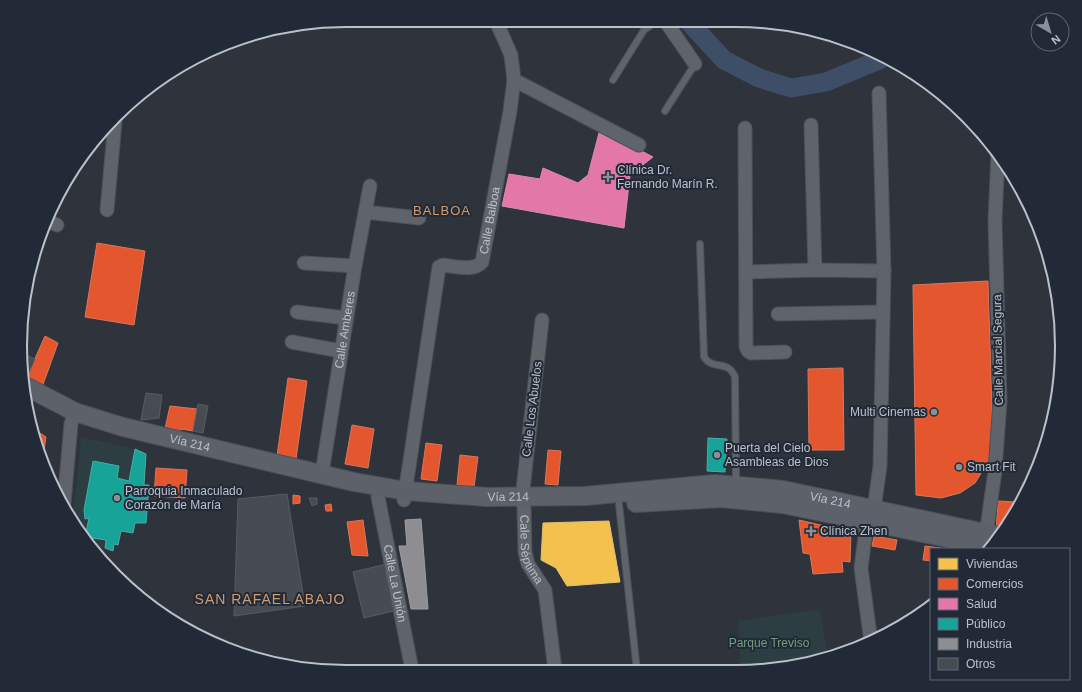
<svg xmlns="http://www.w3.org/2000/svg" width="1082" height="692" font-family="Helvetica,sans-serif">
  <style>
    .green { fill: #2c3e42 }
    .homes { fill: #f2c14e; stroke: #e1c174 }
    .shops { fill: #e4572e; stroke: #d7775d }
    .health { fill: #e377a8; stroke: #d78db3 }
    .public { fill: #17a398; stroke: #48aca8 }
    .industry { fill: #8d8d92; stroke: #9a9da3 }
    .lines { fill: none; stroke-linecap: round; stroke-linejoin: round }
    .river { stroke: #3e4e66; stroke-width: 19 }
    .building { fill: #474b52; stroke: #575c63 }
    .lane-casing { stroke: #4d5057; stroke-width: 8 }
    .street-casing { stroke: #4d5057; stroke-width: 15 }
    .secondary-casing { stroke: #4d5057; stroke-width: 20 }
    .lane { stroke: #5f636a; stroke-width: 6 }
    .street { stroke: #5f636a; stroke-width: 13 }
    .secondary { stroke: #5d6169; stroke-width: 18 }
    .poi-dot { fill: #89909a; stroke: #222a37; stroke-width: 1.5 }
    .labels { text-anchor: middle; stroke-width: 4; stroke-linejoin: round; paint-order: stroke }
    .poi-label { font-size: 12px; fill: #bac1cc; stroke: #222a37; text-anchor: start }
    .street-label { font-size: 12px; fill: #bac1cc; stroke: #222a37 }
    .park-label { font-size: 12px; fill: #739b7d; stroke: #222a37 }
    .neighbourhood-label { font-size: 13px; letter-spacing: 1px; fill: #d19b70; stroke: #222a37 }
    .quarter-label { font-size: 14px; letter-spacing: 1px; fill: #d19b70; stroke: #222a37 }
    .rim { fill: none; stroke: #bac1cc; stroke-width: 2 }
  </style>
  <rect width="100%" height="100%" fill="#2f343c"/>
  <path class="green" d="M 630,22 L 651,22 L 640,29 Z
    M 81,437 L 135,449 L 129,481 L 117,478 L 93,462 L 84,510 L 85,519 L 89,518 L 85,537 L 106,540 L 105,548 L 92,546 L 73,523 Z
    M 820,609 L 828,658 L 757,671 L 740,671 L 738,621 Z"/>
  <path class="homes" d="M 609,521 L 620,582 L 567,586 L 556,568 L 541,560 L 543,523 Z"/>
  <path class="shops" d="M 97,243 L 145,251 L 134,325 L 85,317 Z
    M 988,281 L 993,444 L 988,462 L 975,483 L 960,493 L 941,498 L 916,495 L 913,285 Z
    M 45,336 L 58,343 L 41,390 L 26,379 Z
    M 843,368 L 844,450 L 809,450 L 808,369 Z
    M 288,378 L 307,381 L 296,459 L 277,456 Z
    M 170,406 L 197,409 L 193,431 L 181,429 L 178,434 L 164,433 Z
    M 352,425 L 374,429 L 368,468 L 345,464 Z
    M 31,427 L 46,437 L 43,457 L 31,431 Z
    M 426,443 L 442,445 L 437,481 L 421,479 Z
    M 548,450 L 561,451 L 558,485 L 545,484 Z
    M 460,455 L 478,457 L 474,487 L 457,485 Z
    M 156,468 L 187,470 L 185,498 L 154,496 Z
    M 293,495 L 300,496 L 300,503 L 293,504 Z
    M 998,501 L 1016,502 L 1015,514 L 1001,533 L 996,533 Z
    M 331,504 L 332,511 L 326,511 L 325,505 Z
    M 363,520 L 368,556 L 352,555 L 347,522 Z
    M 799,520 L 851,532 L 850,562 L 842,561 L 843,572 L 813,574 L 810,554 L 803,553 Z
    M 874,536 L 897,540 L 895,550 L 872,546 Z
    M 925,546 L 940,548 L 931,549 L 931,561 L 923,560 Z"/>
  <path class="health" d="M 600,129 L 653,157 L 630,175 L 624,228 L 502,206 L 509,174 L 540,179 L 543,168 L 578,183 L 588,175 Z"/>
  <path class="public" d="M 708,438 L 727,439 L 725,472 L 707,471 Z
    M 135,449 L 146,454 L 144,485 L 149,485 L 146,523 L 135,523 L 133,533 L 121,531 L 118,545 L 114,544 L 113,551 L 105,548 L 106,540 L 85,537 L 89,518 L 85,519 L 84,510 L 93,461 L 119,466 L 117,478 L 129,481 Z"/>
  <path class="industry" d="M 421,519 L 428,609 L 411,609 L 399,546 L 407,546 L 405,520 Z"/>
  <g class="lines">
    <path class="river" d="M 689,22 L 724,60 L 759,78 L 791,88 L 826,82 L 879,60 L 884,56"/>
  </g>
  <path class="building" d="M 24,354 L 35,359 L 26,379 Z
    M 146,393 L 162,395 L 159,418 L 141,420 Z
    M 198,404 L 208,406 L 203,433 L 193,431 Z
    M 287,494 L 305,606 L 234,616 L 238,499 Z
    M 309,498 L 317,498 L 317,504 L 312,506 Z
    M 387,564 L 398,610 L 364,618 L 353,572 Z"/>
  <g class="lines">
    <g class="lane-casing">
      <path id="lane" d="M 613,80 L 644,30 L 656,22
        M 665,111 L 695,64
        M 700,244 L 704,357 C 713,371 728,359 735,377 L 736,484
        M 619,504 L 637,671"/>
    </g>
    <g class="street-casing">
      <g id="street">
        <path d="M 666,22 L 695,64"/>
        <path d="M 514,80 L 639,145"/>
        <path d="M 811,125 L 815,270"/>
        <path d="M 745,128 L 746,347 L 748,351 L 751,353 L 785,352"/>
        <path d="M 107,210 L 115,122"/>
        <path d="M 365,212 L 419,218"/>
        <path d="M 48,221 L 57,225"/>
        <path d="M 304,263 L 355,266"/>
        <path d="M 746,272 L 815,270 L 884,271"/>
        <path d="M 297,312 L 346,318"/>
        <path d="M 778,314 L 883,312"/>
        <path id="s1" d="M 542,320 L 522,498 L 524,508 L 525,552 L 528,564 L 545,590 L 555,670"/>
        <path d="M 292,342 L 341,351"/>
        <path id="s2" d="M 322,473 L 355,266 L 370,186"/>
        <path id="s3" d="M 378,497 L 412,670"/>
        <path id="s4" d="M 404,500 L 439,267 L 443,265 C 454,266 474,272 482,262 L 510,111 L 514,80 L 511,55 L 496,21"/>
        <path d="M 64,503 L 71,424 L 75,412"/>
        <path d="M 985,542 L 995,471 L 1000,401 L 995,221 L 998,153"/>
        <path d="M 871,642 L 861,568 L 867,521 L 874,509 L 880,466 L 884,271 L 879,93"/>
      </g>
    </g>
    <g class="secondary-casing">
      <g id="secondary">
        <path id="s5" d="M 27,387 L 75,412 L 123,427 L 354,482 L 406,491 L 487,497 L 585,496 L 715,484 L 783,490 L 999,536"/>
        <path d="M 636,503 L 721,498 L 783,504 L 991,547"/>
      </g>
    </g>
    <use href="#lane" class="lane"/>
    <use href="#street" class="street"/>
    <use href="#secondary" class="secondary"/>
  </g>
  <g class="poi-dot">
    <path d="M606 171h4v4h4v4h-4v4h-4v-4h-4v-4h4z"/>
    <circle cx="934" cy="412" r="4"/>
    <circle cx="717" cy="455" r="4"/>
    <circle cx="959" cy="467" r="4"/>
    <circle cx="117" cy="498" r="4"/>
    <path d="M809 525h4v4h4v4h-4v4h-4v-4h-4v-4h4z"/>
  </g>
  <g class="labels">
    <g class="poi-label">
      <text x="617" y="174">Clínica Dr.<tspan x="617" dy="14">Fernando Marín R.</tspan></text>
      <text x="926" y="416" text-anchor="end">Multi Cinemas</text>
      <text x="725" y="452">Puerta del Cielo<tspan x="725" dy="14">Asambleas de Dios</tspan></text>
      <text x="967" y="471">Smart Fit</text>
      <text x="125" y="495">Parroquia Inmaculado<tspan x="125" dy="14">Corazón de María</tspan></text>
      <text x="820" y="535">Clínica Zhen</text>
    </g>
    <g class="street-label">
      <text dy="4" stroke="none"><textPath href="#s4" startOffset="323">Calle Balboa</textPath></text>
      <text dy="4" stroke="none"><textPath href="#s2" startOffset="145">Calle Amberes</textPath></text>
      <text transform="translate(998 350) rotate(-91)" y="4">Calle Marcial Segura</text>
      <text transform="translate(532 409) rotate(-83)" y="4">Calle Los Abuelos</text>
      <text dy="4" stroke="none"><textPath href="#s5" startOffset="173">Vía 214</textPath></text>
      <text dy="4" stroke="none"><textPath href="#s5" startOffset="497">Vía 214</textPath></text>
      <text dy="4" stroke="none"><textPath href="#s5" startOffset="821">Vía 214</textPath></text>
      <text dy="4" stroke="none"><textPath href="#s1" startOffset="232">Cale Séptima</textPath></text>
      <text dy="4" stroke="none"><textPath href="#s3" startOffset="88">Calle La Unión</textPath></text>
    </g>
    <g class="park-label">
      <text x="769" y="647">Parque Treviso</text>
    </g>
    <g class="neighbourhood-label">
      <text x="442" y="215">BALBOA</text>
    </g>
    <g class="quarter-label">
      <text x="270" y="604">SAN RAFAEL ABAJO</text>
    </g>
  </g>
  <path d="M0 0H1082V692H0ZM346 27H736A319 319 0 0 1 1055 346V346A319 319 0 0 1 736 665H346A319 319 0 0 1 27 346V346A319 319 0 0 1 346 27Z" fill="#222a37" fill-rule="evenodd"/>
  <path class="rim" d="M346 27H736A319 319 0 0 1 1055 346V346A319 319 0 0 1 736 665H346A319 319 0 0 1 27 346V346A319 319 0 0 1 346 27Z"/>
  <rect x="930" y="548" width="140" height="132" fill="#222a37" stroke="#5f6673"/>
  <rect x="938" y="558" width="20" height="12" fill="#f2c14e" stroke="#5f6673"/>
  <text x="966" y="568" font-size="12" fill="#bac1cc">Viviendas</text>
  <rect x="938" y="578" width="20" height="12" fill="#e4572e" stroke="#5f6673"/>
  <text x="966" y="588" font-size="12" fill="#bac1cc">Comercios</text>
  <rect x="938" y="598" width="20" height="12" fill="#e377a8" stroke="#5f6673"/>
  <text x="966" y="608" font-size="12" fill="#bac1cc">Salud</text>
  <rect x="938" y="618" width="20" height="12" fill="#17a398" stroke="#5f6673"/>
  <text x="966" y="628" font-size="12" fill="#bac1cc">Público</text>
  <rect x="938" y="638" width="20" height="12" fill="#8d8d92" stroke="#5f6673"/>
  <text x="966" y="648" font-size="12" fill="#bac1cc">Industria</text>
  <rect x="938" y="658" width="20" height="12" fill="#474b52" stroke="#5f6673"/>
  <text x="966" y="668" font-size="12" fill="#bac1cc">Otros</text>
  <g transform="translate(1050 32) rotate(142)"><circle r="19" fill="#222a37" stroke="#5f6673"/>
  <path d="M0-3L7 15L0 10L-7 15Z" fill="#89909a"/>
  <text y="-6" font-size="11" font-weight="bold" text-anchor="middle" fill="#bac1cc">N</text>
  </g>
</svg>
